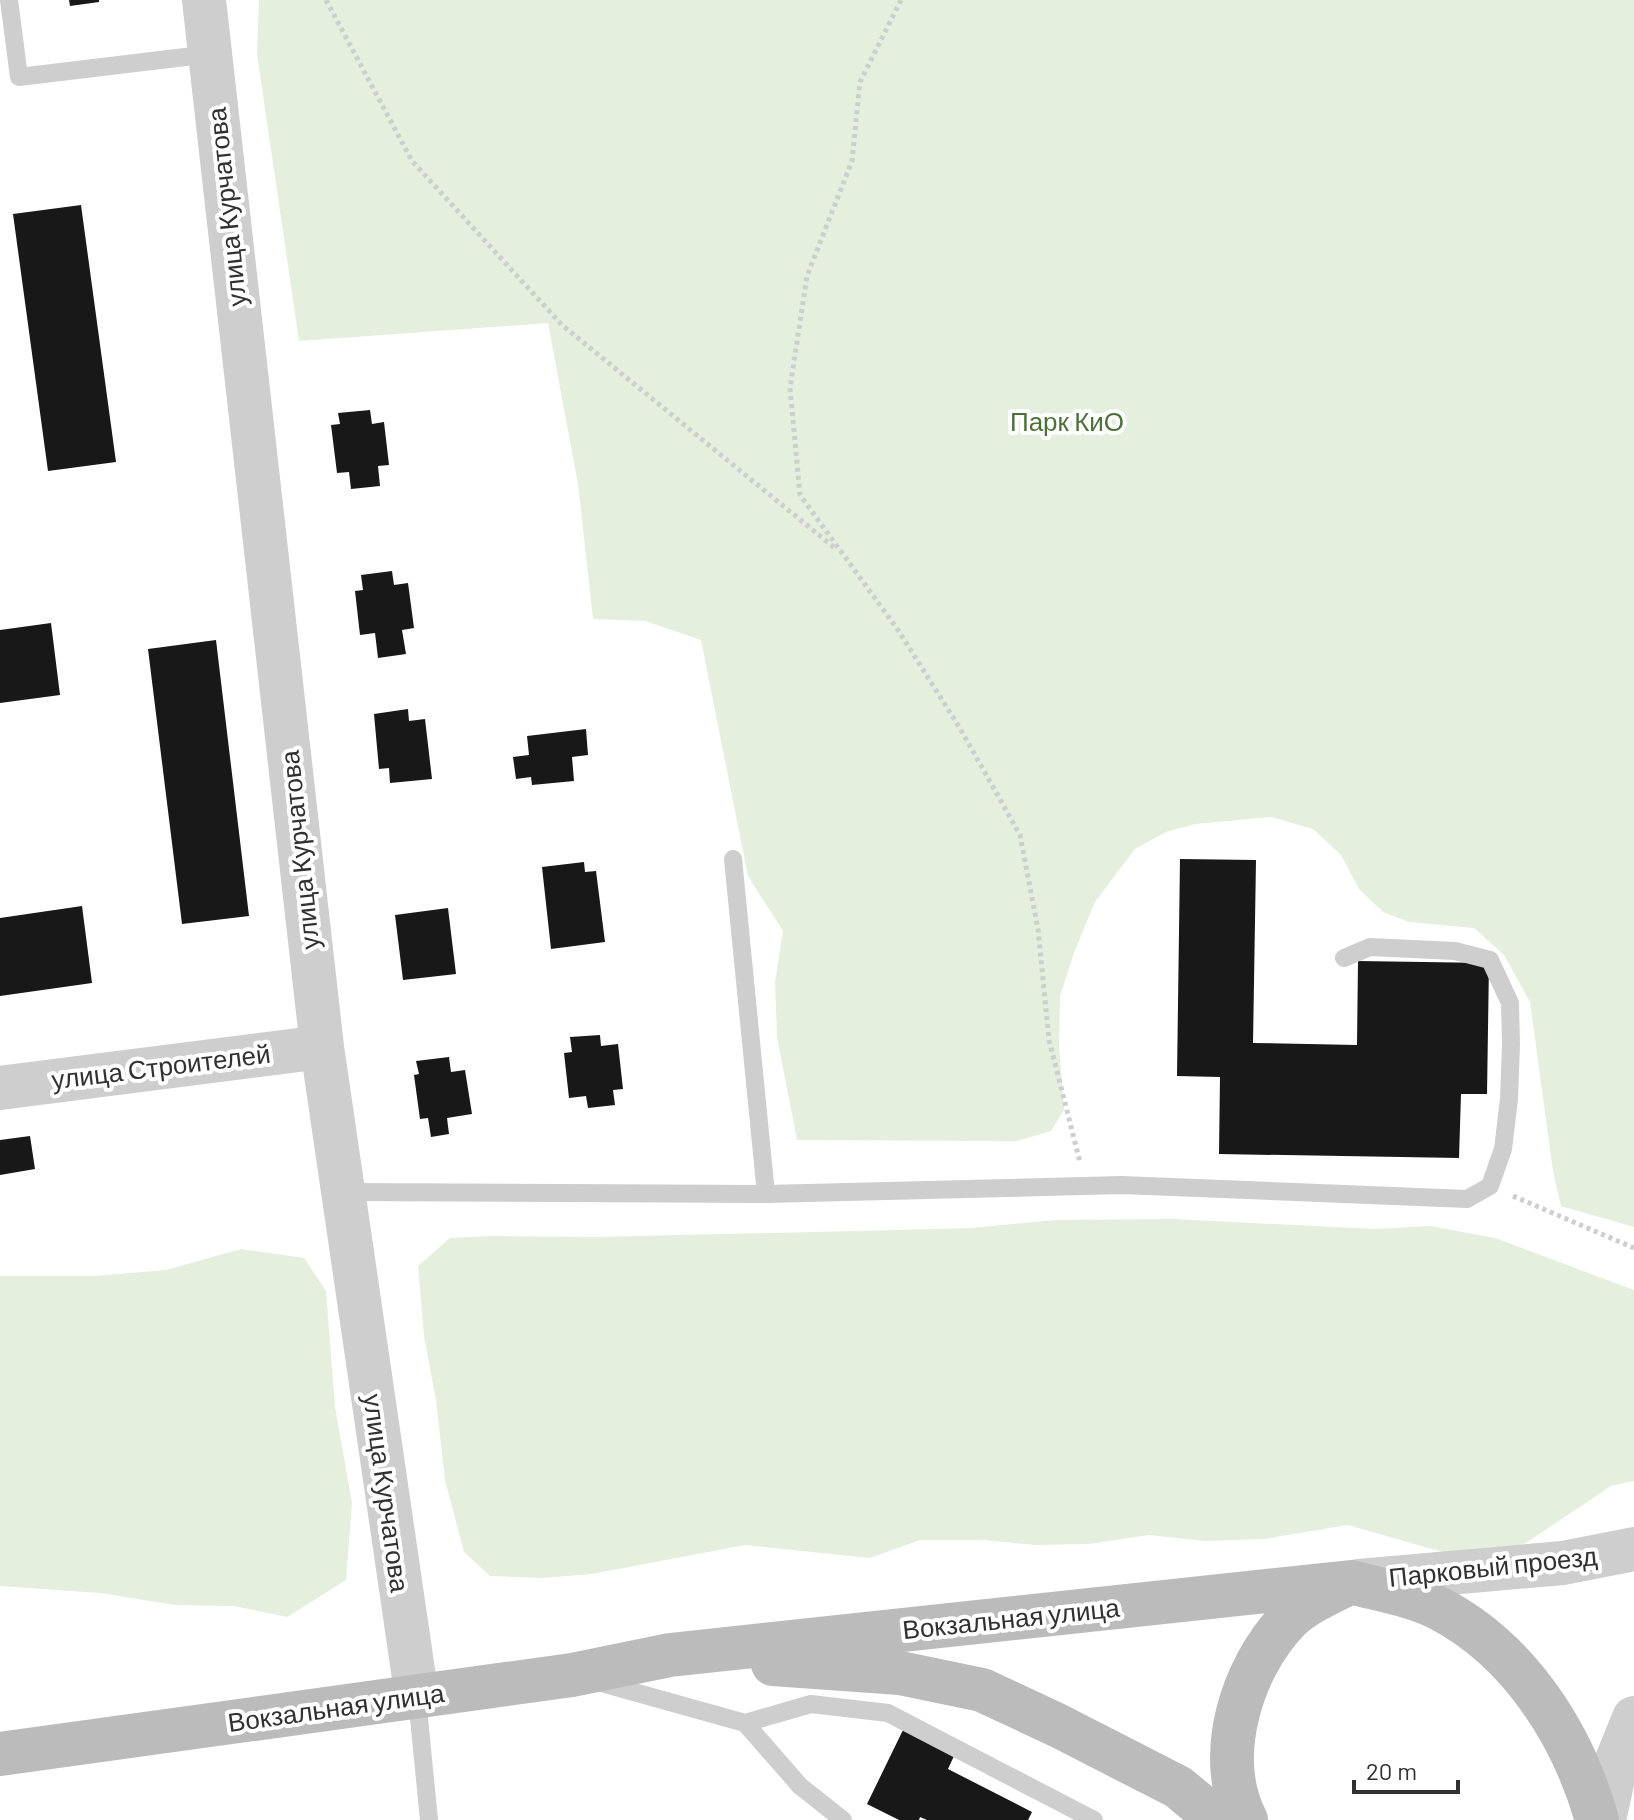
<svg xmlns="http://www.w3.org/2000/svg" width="1634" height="1820" font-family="Barlow,sans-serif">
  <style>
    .green { fill: #e5efde }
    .building { fill: #181818 }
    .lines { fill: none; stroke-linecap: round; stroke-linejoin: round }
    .path { stroke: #cecece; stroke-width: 5; stroke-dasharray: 4 4; stroke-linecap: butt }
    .service { stroke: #cecece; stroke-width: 18 }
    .tertiary { stroke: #cecece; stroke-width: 44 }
    .secondary { stroke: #bbb; stroke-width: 44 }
    .labels { text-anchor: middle; stroke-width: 8; stroke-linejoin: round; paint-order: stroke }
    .street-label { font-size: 26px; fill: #313131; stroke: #fff }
    .park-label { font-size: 26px; fill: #4d713a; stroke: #fff }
  </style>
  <rect width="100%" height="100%" fill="#fff"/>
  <path class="green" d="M 259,0 L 1634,0 L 1634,1227 L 1561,1206 L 1553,1171 L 1530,1002 L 1504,955 L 1474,928 L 1409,922 L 1383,912 L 1359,889 L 1341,855 L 1313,829 L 1271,817 L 1195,824 L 1166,832 L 1135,849 L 1095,902 L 1075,950 L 1060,996 L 1059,1046 L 1064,1110 L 1051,1131 L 1017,1141 L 797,1140 L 777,1037 L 775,982 L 783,931 L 748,876 L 701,640 L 645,621 L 593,619 L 578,484 L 548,323 L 299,341 L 257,54 Z
    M 1173,1219 L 1375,1229 L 1430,1226 L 1495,1238 L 1634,1290 L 1634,1481 L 1611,1486 L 1520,1547 L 1460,1557 L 1348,1525 L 1264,1539 L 1204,1541 L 1149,1535 L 1089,1544 L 1035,1545 L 983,1540 L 920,1540 L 870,1558 L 745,1545 L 592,1574 L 541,1578 L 490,1576 L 464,1552 L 445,1480 L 436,1400 L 424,1336 L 418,1266 L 450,1238 L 493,1236 L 597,1237 L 898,1230 L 971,1228 L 1056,1220 Z
    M 241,1249 L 304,1258 L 326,1291 L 335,1407 L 352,1503 L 346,1580 L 287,1617 L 234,1606 L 175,1605 L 100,1593 L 0,1586 L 0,1276 L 94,1276 L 166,1270 Z"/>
  <path class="building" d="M 69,0 L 99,0 L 99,2 L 70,6 Z
    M 81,205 L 116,462 L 48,471 L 13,214 Z
    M 370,410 L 372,424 L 384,422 L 389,465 L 378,466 L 380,486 L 351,489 L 349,472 L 337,473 L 331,425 L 340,424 L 338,413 Z
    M 392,571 L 394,585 L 408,583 L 414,628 L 402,630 L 406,654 L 378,658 L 375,633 L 360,635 L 355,591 L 363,590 L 361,575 Z
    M 51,623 L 60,695 L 0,703 L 0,630 Z
    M 216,640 L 249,916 L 182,924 L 148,649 Z
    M 408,709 L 409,721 L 425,719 L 432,779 L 390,783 L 389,768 L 379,769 L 374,714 Z
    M 586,729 L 588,755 L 572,757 L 574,781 L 532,785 L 531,777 L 516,779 L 513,757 L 529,755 L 527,736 Z
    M 1180,859 L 1256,860 L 1253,1043 L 1357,1045 L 1358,961 L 1489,963 L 1487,1094 L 1461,1094 L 1459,1158 L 1219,1154 L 1220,1077 L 1177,1076 Z
    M 584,862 L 585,872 L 596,871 L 605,942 L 551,949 L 542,867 Z
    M 82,906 L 92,983 L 0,996 L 0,918 Z
    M 448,908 L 456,974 L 403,980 L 395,915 Z
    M 600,1035 L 601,1046 L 618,1044 L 623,1089 L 613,1090 L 615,1105 L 588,1108 L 586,1096 L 569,1098 L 564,1053 L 572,1052 L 570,1037 Z
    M 449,1057 L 451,1072 L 465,1070 L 472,1114 L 447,1118 L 449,1134 L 431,1137 L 428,1118 L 420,1119 L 414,1075 L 419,1074 L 416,1061 Z
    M 30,1136 L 35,1169 L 0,1175 L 0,1140 Z
    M 903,1730 L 954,1756 L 948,1769 L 1032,1812 L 1028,1820 L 927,1820 L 920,1817 L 919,1820 L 899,1820 L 867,1804 Z"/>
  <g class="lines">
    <path class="path" d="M 326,0 L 412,161 L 562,325 L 836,549
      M 901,0 L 860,82 L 852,161 L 807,276 L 790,388 L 800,495 L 898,630 L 961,730 L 1020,835 L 1038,929 L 1049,1040 L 1080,1162
      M 1513,1196 L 1634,1248"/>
    <path class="service" d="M 9,0 L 19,77 L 210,54
      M 733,859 L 766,1194
      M 343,1192 L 766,1194 L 1122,1185 L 1467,1199 L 1490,1186 L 1503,1149 L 1509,1099 L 1511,1044 L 1510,1003 L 1490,960 L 1455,951 L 1370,947 L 1344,958
      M 598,1682 L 745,1723 L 811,1704 L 888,1713 L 1094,1820
      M 417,1698 L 429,1820
      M 745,1723 L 800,1786 L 843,1820"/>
    <path class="tertiary" d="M 204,0 L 322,1047 L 417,1698
      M 0,1088 L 322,1047
      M 1359,1581 L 1563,1563 L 1634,1549
      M 1604,1820 L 1617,1760 L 1634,1718"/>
    <path class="secondary" d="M 773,1664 L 900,1673 L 982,1690 L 1059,1726 L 1178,1787 L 1218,1820
      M 0,1754 L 572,1675 L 670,1655 L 1351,1582
      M 1246,1820 C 1214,1757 1241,1669 1288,1620 C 1305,1603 1330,1593 1351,1582 C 1380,1590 1413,1595 1440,1609 C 1520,1651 1573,1735 1597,1820"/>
  </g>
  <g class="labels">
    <g class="street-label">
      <text transform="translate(227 207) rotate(-96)" y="9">улица Курчатова</text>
      <text transform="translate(300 850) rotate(-96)" y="9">улица Курчатова</text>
      <text transform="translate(161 1067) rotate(-7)" y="9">улица Строителей</text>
      <text transform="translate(386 1493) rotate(82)" y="9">улица Курчатова</text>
      <text transform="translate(1493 1567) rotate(-6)" y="9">Парковый проезд</text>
      <text transform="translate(1011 1619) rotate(-6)" y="9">Вокзальная улица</text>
      <text transform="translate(336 1708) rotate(-8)" y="9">Вокзальная улица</text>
    </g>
    <g class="park-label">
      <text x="1067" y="431">Парк КиО</text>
    </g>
  </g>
  <path d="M1354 1780v12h104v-12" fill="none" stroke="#313131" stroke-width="4"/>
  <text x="1366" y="1780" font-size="24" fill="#313131" stroke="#ffffff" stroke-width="6" paint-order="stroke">20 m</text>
</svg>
